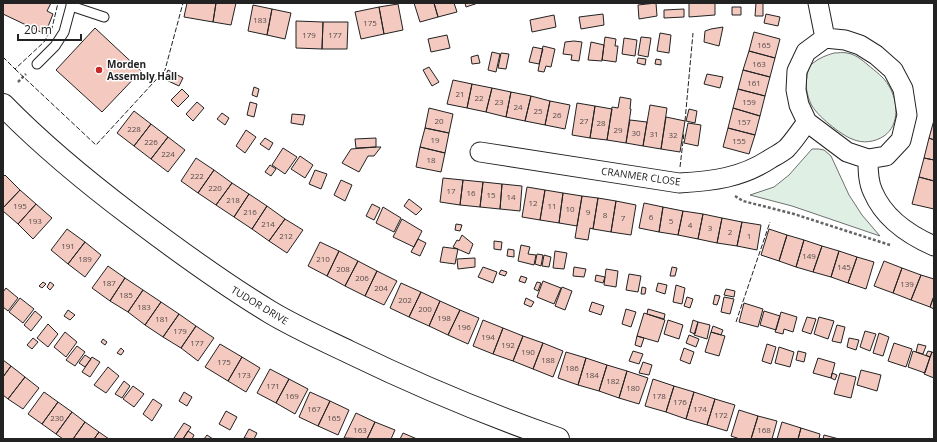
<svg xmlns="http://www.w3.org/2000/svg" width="937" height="442" font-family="'Open Sans',sans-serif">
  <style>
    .green { fill: #e0efe3; stroke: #6f6f6f }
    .building { fill: #f3c9c0; stroke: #222 }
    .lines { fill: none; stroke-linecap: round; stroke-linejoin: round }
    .service-casing { stroke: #222; stroke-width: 11 }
    .minor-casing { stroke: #222; stroke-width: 21 }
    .secondary-casing { stroke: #222; stroke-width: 24 }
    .path { stroke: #646464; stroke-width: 2.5; stroke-dasharray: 3 2; stroke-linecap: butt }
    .service { stroke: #fff; stroke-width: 9 }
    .minor { stroke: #fff; stroke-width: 19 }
    .secondary { stroke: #fff; stroke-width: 22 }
    .fence { stroke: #222; stroke-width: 1; stroke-dasharray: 5 2; stroke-linecap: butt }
    .poi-dot { fill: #c62828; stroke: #fff; stroke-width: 1.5 }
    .labels { text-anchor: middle; stroke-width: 3; stroke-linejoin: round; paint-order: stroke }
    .number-label { font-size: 8px; fill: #564c4a }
    .poi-label { font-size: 10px; font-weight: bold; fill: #222; stroke: #fff; text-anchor: start }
    .street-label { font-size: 10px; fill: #222; stroke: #fff }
  </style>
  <rect width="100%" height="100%" fill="#fff"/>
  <path class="green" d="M 834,53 C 838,53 843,52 847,53 C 855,54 862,60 868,65 C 875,71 884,77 889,86 C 898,101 900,125 884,136 C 875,142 863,144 852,139 C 841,135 816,115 811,104 C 807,95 805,86 807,77 C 807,73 809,66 813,63 C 819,58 827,55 834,53 Z
    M 812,149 L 819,149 L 824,150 L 831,156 L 849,195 L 862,215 L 880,236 L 792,206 L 750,195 L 774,187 L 789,175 Z"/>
  <path class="building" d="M 3,3 L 51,3 L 47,11 L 53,14 L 45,34 L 3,14 Z
    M 187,3 L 216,3 L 213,22 L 184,17 Z
    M 216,3 L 236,3 L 231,25 L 213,22 Z
    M 414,3 L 434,3 L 438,17 L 420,22 Z
    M 434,3 L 454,3 L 457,12 L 438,17 Z
    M 465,3 L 478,3 L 466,7 Z
    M 656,3 L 657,16 L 639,19 L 638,5 Z
    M 689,3 L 715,3 L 715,15 L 689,17 Z
    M 756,3 L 763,3 L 763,16 L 755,16 Z
    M 398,4 L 403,30 L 384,34 L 379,7 Z
    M 253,5 L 272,9 L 267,35 L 248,31 Z
    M 379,7 L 384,34 L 361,39 L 355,12 Z
    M 732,7 L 741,7 L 741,15 L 732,15 Z
    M 272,9 L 291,13 L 285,39 L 267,35 Z
    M 684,9 L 684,17 L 664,18 L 664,10 Z
    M 603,14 L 604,25 L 581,29 L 579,17 Z
    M 766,14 L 780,17 L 778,26 L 764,23 Z
    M 554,15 L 556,27 L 532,32 L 530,20 Z
    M 296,21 L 323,22 L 322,49 L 296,48 Z
    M 323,22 L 348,22 L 347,49 L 322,49 Z
    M 723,27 L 719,46 L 704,42 L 705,31 L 711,29 Z
    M 95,28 L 141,71 L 102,112 L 56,70 Z
    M 754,32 L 780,39 L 775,58 L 749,51 Z
    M 660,33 L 671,35 L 669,53 L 657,51 Z
    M 447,35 L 450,48 L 431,52 L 428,39 Z
    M 605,37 L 616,39 L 615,46 L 618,46 L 616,62 L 602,60 Z
    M 641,37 L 651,38 L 648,57 L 638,55 Z
    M 624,38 L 637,40 L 635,56 L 622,54 Z
    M 574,41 L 582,42 L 579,61 L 571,60 L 572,55 L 563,54 L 565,42 Z
    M 591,42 L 604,45 L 602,61 L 588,60 Z
    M 543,46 L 555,49 L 551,67 L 546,66 L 544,72 L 538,71 Z
    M 533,47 L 543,49 L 539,64 L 529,62 Z
    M 749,51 L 775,58 L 770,77 L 743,70 Z
    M 492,52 L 500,54 L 496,72 L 488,70 Z
    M 501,53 L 509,54 L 506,69 L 498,68 Z
    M 478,55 L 480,63 L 472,64 L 471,57 Z
    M 638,58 L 646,59 L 645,65 L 637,63 Z
    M 656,59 L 661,60 L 661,65 L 655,64 Z
    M 429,67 L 439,82 L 432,86 L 423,70 Z
    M 168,70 L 183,78 L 179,86 L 164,79 Z
    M 743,70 L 770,77 L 765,96 L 738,89 Z
    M 707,74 L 723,77 L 720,88 L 704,84 Z
    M 453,80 L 472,84 L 467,108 L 447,104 Z
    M 472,84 L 492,88 L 486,112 L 467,108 Z
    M 254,87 L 259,89 L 257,97 L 252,95 Z
    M 492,88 L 511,92 L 506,117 L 486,112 Z
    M 182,89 L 189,96 L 178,107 L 171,100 Z
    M 738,89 L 765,96 L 760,116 L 733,108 Z
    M 511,92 L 531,96 L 525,121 L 506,117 Z
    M 531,96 L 550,101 L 545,125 L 525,121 Z
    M 620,97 L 631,99 L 630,109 L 631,109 L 626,143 L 607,140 L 612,107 L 618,108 Z
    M 550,101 L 570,105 L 565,129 L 545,125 Z
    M 197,102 L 204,108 L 193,121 L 186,114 Z
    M 250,102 L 257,104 L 254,117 L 247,115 Z
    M 577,103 L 595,106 L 590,138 L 572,135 Z
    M 650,105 L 667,108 L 661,149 L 643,146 Z
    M 595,106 L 612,109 L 607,140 L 590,138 Z
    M 429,108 L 453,114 L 449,133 L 425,128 Z
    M 733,108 L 760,116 L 755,135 L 728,128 Z
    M 689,109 L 697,111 L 695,123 L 686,121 Z
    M 134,111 L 151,124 L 134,146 L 117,133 Z
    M 222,113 L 229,118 L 225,125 L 217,119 Z
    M 292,114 L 305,115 L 303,125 L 291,123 Z
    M 666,117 L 685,121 L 680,152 L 661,149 Z
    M 630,120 L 647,122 L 643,146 L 626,143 Z
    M 934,120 L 934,140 L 929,138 Z
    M 688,123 L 701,125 L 698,146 L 684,143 Z
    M 151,124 L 168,137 L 151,159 L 134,146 Z
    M 425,128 L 449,133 L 445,153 L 420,147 Z
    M 728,128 L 755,135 L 749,154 L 723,147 Z
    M 246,130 L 256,137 L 245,153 L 236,146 Z
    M 168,137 L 185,150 L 168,172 L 151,159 Z
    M 265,138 L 273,143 L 269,150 L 260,144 Z
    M 376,138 L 376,147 L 356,148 L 355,139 Z
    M 929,138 L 934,140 L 934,160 L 924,158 Z
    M 376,147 L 381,147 L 374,156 L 368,156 L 359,172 L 342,163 L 351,149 Z
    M 420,147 L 445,153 L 441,172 L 416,167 Z
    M 283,148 L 297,157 L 285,174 L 272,165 Z
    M 300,156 L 313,165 L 305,178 L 291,169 Z
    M 196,158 L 214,170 L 198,193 L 181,181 Z
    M 924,158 L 934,160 L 934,181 L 919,177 Z
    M 270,165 L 276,169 L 271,176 L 265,172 Z
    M 214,170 L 232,183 L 216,205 L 198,193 Z
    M 315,170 L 327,174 L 321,189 L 309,184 Z
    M 5,175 L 20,190 L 3,208 L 3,177 Z
    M 919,177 L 934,181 L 934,209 L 912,204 Z
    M 443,178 L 463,180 L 460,205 L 440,202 Z
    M 341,180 L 352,185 L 345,201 L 334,195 Z
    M 463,180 L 483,182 L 480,207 L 460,205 Z
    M 483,182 L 502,184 L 500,209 L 480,207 Z
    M 232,183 L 249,194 L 234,217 L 216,205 Z
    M 502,184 L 522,186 L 520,211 L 500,209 Z
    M 527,187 L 545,190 L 540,220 L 522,217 Z
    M 20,190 L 36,204 L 18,224 L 3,211 L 3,208 Z
    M 545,190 L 563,193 L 559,223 L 540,220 Z
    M 563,193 L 582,196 L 577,226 L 559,223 Z
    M 249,194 L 267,206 L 252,229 L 234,217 Z
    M 582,196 L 598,198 L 593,229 L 590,228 L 588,240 L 575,238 Z
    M 598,198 L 616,201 L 611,232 L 593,229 Z
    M 409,199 L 422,209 L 416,215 L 404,206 Z
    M 616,201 L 636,205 L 631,235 L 611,232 Z
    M 644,203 L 663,207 L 659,232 L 639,228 Z
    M 36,204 L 52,218 L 33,239 L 18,224 Z
    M 372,204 L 380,208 L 374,220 L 366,216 Z
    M 267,206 L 285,219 L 269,241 L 252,229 Z
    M 383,207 L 401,218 L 394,232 L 376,223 Z
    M 663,207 L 683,211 L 678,235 L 659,232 Z
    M 683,211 L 703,214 L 698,239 L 678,235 Z
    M 703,214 L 722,218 L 717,243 L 698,239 Z
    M 722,218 L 742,222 L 737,246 L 717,243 Z
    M 285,219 L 303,230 L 287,253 L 269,241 Z
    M 402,219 L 422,231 L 414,247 L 393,237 Z
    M 742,222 L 761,225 L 757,250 L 737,246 Z
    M 456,224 L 462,225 L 460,231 L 455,230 Z
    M 67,229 L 85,242 L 68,264 L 51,250 Z
    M 769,229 L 787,235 L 779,261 L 761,255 Z
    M 462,235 L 473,244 L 469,254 L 453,247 L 457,240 L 459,241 Z
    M 787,235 L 804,240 L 796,267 L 779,261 Z
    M 418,239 L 426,243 L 420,256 L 411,252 Z
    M 804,240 L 822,246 L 813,272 L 796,267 Z
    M 494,241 L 502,242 L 501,250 L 494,249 Z
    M 85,242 L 101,255 L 85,277 L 68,264 Z
    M 320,242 L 339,251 L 327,276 L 308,266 Z
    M 521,245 L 530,247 L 528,254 L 536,255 L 534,265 L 518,261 Z
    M 822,246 L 839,251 L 831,277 L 813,272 Z
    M 443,247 L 458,249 L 455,264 L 440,262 Z
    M 508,249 L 514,250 L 514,257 L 507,256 Z
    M 339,251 L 358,261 L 345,286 L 327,276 Z
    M 555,251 L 567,253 L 564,269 L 553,268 Z
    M 839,251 L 857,257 L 848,283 L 831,277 Z
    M 537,254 L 543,255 L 541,266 L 535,264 Z
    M 544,255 L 551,257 L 549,267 L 542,266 Z
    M 857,257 L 874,262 L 866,289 L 848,283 Z
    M 475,258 L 475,267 L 458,269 L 457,259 Z
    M 358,261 L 377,271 L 365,296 L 345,286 Z
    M 884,261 L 902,268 L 893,293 L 874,286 Z
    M 108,266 L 125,278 L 110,301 L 92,288 Z
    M 483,267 L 497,272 L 493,283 L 478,277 Z
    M 574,267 L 586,269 L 584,277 L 573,276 Z
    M 672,267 L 677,268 L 675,276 L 670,276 Z
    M 902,268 L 921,275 L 911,300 L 893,293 Z
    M 606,269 L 618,271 L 616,287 L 604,285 Z
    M 501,270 L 507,272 L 505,276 L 499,274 Z
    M 377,271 L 397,281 L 384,305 L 365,296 Z
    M 629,274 L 641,276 L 638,292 L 626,290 Z
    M 596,275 L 605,277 L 603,283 L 595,281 Z
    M 921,275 L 934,279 L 934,296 L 930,307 L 911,300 Z
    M 521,276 L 527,278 L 525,283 L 519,281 Z
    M 125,278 L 143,290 L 128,312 L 110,301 Z
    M 543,281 L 561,288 L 554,304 L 537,297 Z
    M 43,282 L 46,284 L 42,288 L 39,286 Z
    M 50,282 L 54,285 L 50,290 L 47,287 Z
    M 537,282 L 541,283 L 538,291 L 534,289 Z
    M 401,283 L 421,292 L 409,317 L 390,308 Z
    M 658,283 L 667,285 L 665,294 L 656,291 Z
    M 676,285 L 685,288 L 682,304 L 673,302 Z
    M 562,287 L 572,291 L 565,310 L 555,306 Z
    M 642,287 L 646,288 L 645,294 L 641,294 Z
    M 6,288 L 18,298 L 8,311 L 3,307 L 3,292 Z
    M 726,289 L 735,291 L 734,297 L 724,295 Z
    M 143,290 L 161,302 L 145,325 L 128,312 Z
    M 421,292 L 440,301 L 429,326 L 409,317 Z
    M 715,295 L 720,296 L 717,305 L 713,304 Z
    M 934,296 L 934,309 L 930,307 Z
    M 687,297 L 693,299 L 690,308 L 684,306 Z
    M 724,297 L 734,299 L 730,314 L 721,312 Z
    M 20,298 L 34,309 L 23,323 L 9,312 Z
    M 526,298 L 534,302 L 531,307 L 524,304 Z
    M 440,301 L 460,310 L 448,335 L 429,326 Z
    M 161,302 L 179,314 L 163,337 L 145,325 Z
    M 592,302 L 604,306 L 601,315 L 589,311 Z
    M 744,303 L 763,309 L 758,327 L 739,322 Z
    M 626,309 L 636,312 L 631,327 L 622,324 Z
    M 648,309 L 665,314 L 664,319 L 647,314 Z
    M 68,310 L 75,315 L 70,320 L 64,316 Z
    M 460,310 L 479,318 L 468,344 L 448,335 Z
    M 35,311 L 42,317 L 31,331 L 24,325 Z
    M 764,311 L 780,316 L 776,330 L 760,325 Z
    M 781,312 L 797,317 L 793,332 L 784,329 L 783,334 L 775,332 Z
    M 644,313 L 665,320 L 658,342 L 637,336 Z
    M 179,314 L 196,326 L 181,348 L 163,337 Z
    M 807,317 L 816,319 L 811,334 L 802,331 Z
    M 819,317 L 834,321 L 828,339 L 814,334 Z
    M 483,320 L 503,328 L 493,354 L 473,346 Z
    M 668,320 L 683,325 L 679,339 L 664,334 Z
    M 693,320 L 698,322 L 695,334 L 690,332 Z
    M 698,322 L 710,325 L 707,339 L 694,335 Z
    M 48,324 L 58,334 L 48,347 L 37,338 Z
    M 837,325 L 845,327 L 841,343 L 832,341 Z
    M 196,326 L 214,338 L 198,361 L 181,348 Z
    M 713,326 L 723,330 L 721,335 L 711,332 Z
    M 503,328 L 523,336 L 513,361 L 493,354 Z
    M 865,331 L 876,334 L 870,351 L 860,347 Z
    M 65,332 L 77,342 L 66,357 L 54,347 Z
    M 711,332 L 725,336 L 719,356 L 705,352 Z
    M 879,333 L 889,337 L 883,356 L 873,353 Z
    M 689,335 L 699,339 L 696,347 L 686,343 Z
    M 523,336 L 543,343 L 533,369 L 513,361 Z
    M 637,336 L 644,338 L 641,347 L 635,345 Z
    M 33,338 L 38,342 L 32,349 L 27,345 Z
    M 849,338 L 859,340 L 856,350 L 847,347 Z
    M 103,339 L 107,342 L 105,345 L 101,342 Z
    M 543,343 L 563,351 L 553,377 L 533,369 Z
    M 894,343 L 912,349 L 906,367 L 888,361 Z
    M 220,344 L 242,357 L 228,381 L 205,367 Z
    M 767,344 L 776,347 L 771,364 L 762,361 Z
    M 918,344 L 926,346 L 923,354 L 916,352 Z
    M 77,346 L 85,352 L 75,366 L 66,360 Z
    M 779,347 L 794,352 L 790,367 L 775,363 Z
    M 121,348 L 124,351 L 121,355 L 117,353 Z
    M 684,348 L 694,352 L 690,364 L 680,360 Z
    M 633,351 L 643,354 L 639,364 L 629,361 Z
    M 798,351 L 806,353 L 804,362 L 796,360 Z
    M 913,351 L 930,357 L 925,373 L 908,367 Z
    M 928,351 L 932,352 L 930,357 L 926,355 Z
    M 566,352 L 586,358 L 578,385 L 558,378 Z
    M 932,352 L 934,353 L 934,378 L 924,374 Z
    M 85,355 L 91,359 L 85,367 L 79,363 Z
    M 92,357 L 100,362 L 90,377 L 82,372 Z
    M 242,357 L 260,368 L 246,392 L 228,381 Z
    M 586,358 L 607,365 L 599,391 L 578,385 Z
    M 818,358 L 835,363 L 831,378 L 813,373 Z
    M 3,360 L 11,366 L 3,377 Z
    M 643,362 L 652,365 L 649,375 L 639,373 Z
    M 607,365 L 627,371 L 619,398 L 599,391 Z
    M 11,366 L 25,377 L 8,399 L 3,395 L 3,377 Z
    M 108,367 L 119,376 L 106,393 L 94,385 Z
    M 270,369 L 289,379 L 276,403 L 257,393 Z
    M 861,370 L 881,375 L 877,391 L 857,385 Z
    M 627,371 L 648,378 L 639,404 L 619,398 Z
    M 832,373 L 837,375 L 835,380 L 831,378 Z
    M 840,373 L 856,377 L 851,398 L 834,394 Z
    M 25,377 L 39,388 L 23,409 L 8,399 Z
    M 289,379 L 308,389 L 295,414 L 276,403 Z
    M 653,379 L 674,386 L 666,412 L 645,406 Z
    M 124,381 L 130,386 L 122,398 L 115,394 Z
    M 133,386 L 144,394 L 134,407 L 123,399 Z
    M 674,386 L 694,392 L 686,419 L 666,412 Z
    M 44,392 L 58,402 L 42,424 L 28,414 Z
    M 184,392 L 192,397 L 187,406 L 179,401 Z
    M 310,392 L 330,401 L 318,426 L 299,417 Z
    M 694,392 L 715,399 L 707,425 L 686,419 Z
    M 153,399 L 162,405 L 152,421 L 143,414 Z
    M 715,399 L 735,405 L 727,431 L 707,425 Z
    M 330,401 L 349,410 L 338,435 L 318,426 Z
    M 58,402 L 72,412 L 56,434 L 42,424 Z
    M 739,410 L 758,416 L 751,439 L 740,439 L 731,436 Z
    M 226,411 L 237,417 L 230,430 L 219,424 Z
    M 72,412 L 85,422 L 73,439 L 63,439 L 56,434 Z
    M 356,413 L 375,422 L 367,439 L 344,438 Z
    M 758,416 L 777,421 L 772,439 L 751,439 Z
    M 85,422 L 99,432 L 94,439 L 73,439 Z
    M 375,422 L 395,430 L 391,439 L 367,439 Z
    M 782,422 L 801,428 L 798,439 L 777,439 Z
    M 184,423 L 191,427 L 183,439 L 176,439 L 174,438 Z
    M 801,428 L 820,434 L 819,439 L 798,439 Z
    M 249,429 L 257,433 L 254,439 L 244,438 Z
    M 188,431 L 194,435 L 192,439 L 183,439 Z
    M 99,432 L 109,439 L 94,439 Z
    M 403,433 L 417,439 L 400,439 Z
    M 207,435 L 213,439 L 204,439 Z
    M 824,435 L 839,439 L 823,439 Z"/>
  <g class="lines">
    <g class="service-casing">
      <path id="service" d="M 71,3 L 71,6 L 104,17
        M 37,64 L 55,46 L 64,32 L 71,6"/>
    </g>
    <g class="minor-casing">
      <path id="minor" d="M 818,3 L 825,38
        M 825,38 L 845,40 L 860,45 L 876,55 L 893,70 L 903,89 L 907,115 L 901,140 L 886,156 L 868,159 L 847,152 L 807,122 L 799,105 L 796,90 L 797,71 L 806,52 Z
        M 480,152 L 679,183 C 713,181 741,178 770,159 C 775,156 781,153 786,149 C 794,141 800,131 807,122
        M 868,159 C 868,170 868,182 873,192 C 884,218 909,235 934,246"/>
    </g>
    <g class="secondary-casing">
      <path id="secondary" d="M 3,105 C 43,146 87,182 132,216 C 177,250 222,283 270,312 C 295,327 322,339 349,352 C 417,385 486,414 558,439"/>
    </g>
    <path class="path" d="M 18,82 L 26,74
      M 735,196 L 743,201 L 794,214 L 890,245"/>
    <use href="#service" class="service"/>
    <use href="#minor" class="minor"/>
    <use href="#secondary" class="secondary"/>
    <path class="fence" d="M 3,57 L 15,69 L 44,42 L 52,28 L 58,3
      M 15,69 L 96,145 L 165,70 L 183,3
      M 685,121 L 693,33
      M 680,167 L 684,133
      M 736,322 L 770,222"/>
  </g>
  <circle class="poi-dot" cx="99" cy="70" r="4"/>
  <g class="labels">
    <g class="number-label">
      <text x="260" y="23">183</text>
      <text x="370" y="26">175</text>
      <text x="309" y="38">179</text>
      <text x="335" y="38">177</text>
      <text x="764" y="48">165</text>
      <text x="759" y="67">163</text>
      <text x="754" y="86">161</text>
      <text x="460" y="97">21</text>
      <text x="479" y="101">22</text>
      <text x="499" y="105">23</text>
      <text x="749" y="105">159</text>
      <text x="518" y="110">24</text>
      <text x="538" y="114">25</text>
      <text x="557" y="118">26</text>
      <text x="439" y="124">20</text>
      <text x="584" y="124">27</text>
      <text x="744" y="125">157</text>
      <text x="601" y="126">28</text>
      <text x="134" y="132">228</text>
      <text x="618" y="133">29</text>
      <text x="636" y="136">30</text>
      <text x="654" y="137">31</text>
      <text x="673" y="138">32</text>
      <text x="435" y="143">19</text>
      <text x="739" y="144">155</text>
      <text x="151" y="145">226</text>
      <text x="168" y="157">224</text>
      <text x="431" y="163">18</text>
      <text x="197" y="179">222</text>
      <text x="215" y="191">220</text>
      <text x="451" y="194">17</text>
      <text x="471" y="196">16</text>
      <text x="491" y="198">15</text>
      <text x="511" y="200">14</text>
      <text x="233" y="203">218</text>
      <text x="533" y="206">12</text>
      <text x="20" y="209">195</text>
      <text x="552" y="209">11</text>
      <text x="570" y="212">10</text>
      <text x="250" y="215">216</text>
      <text x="588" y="215">9</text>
      <text x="605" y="218">8</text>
      <text x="651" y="220">6</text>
      <text x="623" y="221">7</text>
      <text x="35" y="224">193</text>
      <text x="671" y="224">5</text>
      <text x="268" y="227">214</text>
      <text x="690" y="228">4</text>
      <text x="710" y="231">3</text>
      <text x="730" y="235">2</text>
      <text x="286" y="239">212</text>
      <text x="749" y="239">1</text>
      <text x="68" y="249">191</text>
      <text x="809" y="259">149</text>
      <text x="85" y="262">189</text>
      <text x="323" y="262">210</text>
      <text x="844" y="270">145</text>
      <text x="343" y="272">208</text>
      <text x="362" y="281">206</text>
      <text x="109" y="286">187</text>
      <text x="907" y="287">139</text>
      <text x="381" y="291">204</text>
      <text x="126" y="298">185</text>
      <text x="405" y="303">202</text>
      <text x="144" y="310">183</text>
      <text x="425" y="312">200</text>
      <text x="444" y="321">198</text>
      <text x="162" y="322">181</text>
      <text x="464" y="330">196</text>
      <text x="180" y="334">179</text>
      <text x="488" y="340">194</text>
      <text x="197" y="346">177</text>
      <text x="508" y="348">192</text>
      <text x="528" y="355">190</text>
      <text x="548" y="363">188</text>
      <text x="224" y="365">175</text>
      <text x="572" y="371">186</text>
      <text x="244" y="378">173</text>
      <text x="592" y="378">184</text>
      <text x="613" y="384">182</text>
      <text x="273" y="389">171</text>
      <text x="633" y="391">180</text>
      <text x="292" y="399">169</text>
      <text x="659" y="399">178</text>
      <text x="680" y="405">176</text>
      <text x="314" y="412">167</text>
      <text x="700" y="412">174</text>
      <text x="721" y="418">172</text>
      <text x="57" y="421">230</text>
      <text x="334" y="421">165</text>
      <text x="360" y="433">163</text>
      <text x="764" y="433">168</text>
    </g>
    <g class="poi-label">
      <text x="107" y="68">Morden<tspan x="107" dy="12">Assembly Hall</tspan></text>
    </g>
    <g class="street-label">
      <text transform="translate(641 176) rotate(8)" y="4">CRANMER CLOSE</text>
      <text transform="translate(260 305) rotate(31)" y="4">TUDOR DRIVE</text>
    </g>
  </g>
  <rect width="937" height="442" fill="none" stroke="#222222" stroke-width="8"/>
  <path d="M18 34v6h63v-6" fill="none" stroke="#222222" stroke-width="2"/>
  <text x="24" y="34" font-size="12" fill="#222222" stroke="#ffffff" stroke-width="3" paint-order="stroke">20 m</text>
</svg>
